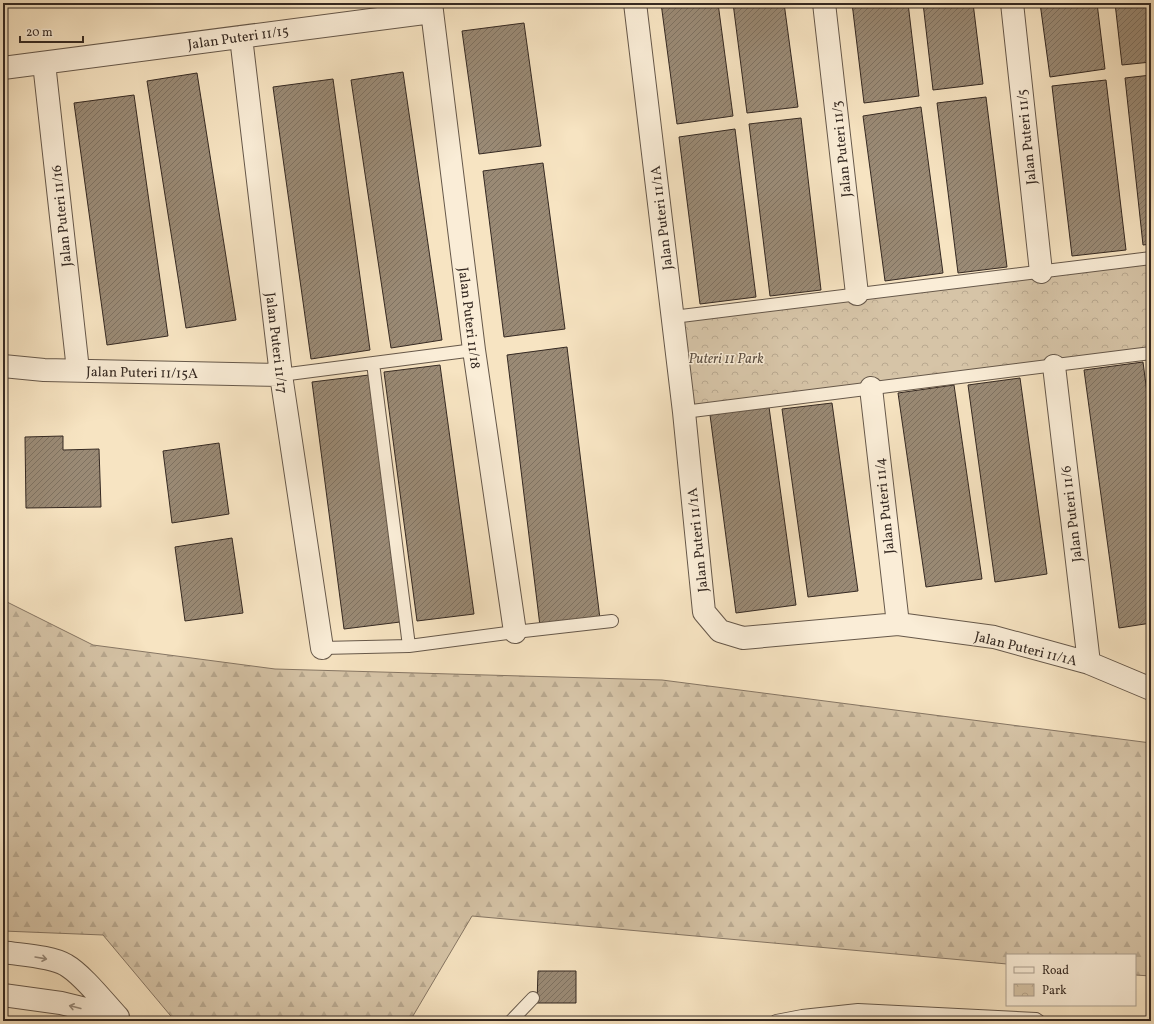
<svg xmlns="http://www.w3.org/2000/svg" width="1154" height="1024" font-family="Vollkorn,serif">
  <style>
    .forest { fill: url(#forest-firs); stroke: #867664 }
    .park { fill: url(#park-crowns); stroke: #867664 }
    .building { fill: url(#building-hatch); stroke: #352922 }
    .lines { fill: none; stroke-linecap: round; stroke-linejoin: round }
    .service-casing { stroke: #66584a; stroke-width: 14 }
    .minor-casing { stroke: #66584a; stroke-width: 24 }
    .service { stroke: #faedd7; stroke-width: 12 }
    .minor { stroke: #faedd7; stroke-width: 22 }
    .oneway { stroke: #988b7c }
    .labels { text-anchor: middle; stroke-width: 3; stroke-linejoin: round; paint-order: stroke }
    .street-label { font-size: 14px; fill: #352922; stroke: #faedd7 }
    .park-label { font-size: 14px; font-style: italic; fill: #5d5043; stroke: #faedd7 }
  </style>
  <defs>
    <pattern id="forest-firs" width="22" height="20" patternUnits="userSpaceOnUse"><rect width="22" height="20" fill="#d6c4a7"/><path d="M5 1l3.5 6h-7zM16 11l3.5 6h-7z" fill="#b8a88f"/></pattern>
    <pattern id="park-crowns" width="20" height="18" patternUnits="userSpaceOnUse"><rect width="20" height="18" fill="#d6c4a7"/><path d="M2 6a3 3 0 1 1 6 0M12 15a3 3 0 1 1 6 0" fill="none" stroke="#b8a88f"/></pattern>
    <pattern id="building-hatch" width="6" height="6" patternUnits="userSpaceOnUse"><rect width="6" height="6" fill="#9a8a75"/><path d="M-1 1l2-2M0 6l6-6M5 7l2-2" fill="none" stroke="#7e7160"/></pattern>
  </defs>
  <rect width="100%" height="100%" fill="#f7e4c2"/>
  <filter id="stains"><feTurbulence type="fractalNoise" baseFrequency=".005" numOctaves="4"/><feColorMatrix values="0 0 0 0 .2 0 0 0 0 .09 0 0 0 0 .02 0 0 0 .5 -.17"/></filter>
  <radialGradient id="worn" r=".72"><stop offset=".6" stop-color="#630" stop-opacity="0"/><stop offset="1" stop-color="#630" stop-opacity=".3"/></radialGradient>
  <path class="forest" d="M 3,600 L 93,645 L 275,669 L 662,680 L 1151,743 L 1151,976 L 1135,975 L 1135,955 L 1007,955 L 1007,964 L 472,916 L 410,1021 L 175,1021 L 103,935 L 3,931 Z"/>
  <path class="park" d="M 1151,259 L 1151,353 L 684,412 L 673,317 Z"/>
  <path class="building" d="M 661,3 L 718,3 L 733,116 L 677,124 Z
    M 733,3 L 784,3 L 798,107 L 747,113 Z
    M 852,3 L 908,3 L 919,96 L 864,103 Z
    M 923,3 L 973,3 L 983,84 L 933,90 Z
    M 1040,3 L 1097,3 L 1105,69 L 1050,77 Z
    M 1115,3 L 1151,3 L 1151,62 L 1122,65 Z
    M 524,23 L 541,146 L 479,154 L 462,31 Z
    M 403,72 L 442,340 L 391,348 L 351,80 Z
    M 197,73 L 236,320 L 186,328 L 147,81 Z
    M 1151,75 L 1151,244 L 1143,245 L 1125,78 Z
    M 333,79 L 370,350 L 311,359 L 273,87 Z
    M 1106,80 L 1126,250 L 1072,256 L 1052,86 Z
    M 134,95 L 168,336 L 107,345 L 74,103 Z
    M 986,97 L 1007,267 L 958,273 L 937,103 Z
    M 921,107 L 943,273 L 885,281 L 863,116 Z
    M 801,118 L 821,290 L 770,296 L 749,124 Z
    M 735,129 L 756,297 L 700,304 L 679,137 Z
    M 543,163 L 565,329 L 504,337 L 483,171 Z
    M 567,347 L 600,619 L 540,626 L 507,355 Z
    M 1143,362 L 1151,424 L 1151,623 L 1119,628 L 1084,370 Z
    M 440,365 L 474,614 L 417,621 L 384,372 Z
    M 369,375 L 400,622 L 344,629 L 312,382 Z
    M 1020,378 L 1047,574 L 995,582 L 968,385 Z
    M 954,385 L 982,579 L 926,587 L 898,393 Z
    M 832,403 L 858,591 L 808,597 L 782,409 Z
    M 769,407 L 796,605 L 736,613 L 710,415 Z
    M 63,436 L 63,450 L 99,449 L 101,507 L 26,508 L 25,437 Z
    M 219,443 L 229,514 L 172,523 L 163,451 Z
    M 232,538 L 243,613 L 185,621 L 175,547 Z
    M 538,971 L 576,971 L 576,1003 L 537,1003 Z"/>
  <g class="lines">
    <g class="service-casing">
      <path id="service" d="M 673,317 L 1151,258
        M 373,363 L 409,646
        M 281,375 L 474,350
        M 684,412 L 1151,353
        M 322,648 L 409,646 L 515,632 L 612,621
        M 511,1021 L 533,998
        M 776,1021 L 802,1016 L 858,1010 L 1036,1019 L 1039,1021"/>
    </g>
    <g class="minor-casing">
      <path id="minor" d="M 431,3 L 474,350 L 515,632
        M 635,3 L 684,412 L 704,612 L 720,631 L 743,638 L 898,624 L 994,637 L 1089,663 L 1151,689
        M 824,3 L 857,294
        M 1012,3 L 1041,272
        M 241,37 L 281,375 L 322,648
        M 44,63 L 78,370
        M 3,68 L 432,12
        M 3,366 L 44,370 L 281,375
        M 1054,366 L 1089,663
        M 871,388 L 898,624
        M 3,952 C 21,955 51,956 66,965 C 82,974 105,1003 118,1017 L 61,1003 L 3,995"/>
    </g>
    <use href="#service" class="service"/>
    <use href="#minor" class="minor"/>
  </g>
  <defs><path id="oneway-shaft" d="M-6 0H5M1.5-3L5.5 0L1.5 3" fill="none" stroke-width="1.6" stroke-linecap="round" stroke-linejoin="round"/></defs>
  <g class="oneway">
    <use href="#oneway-shaft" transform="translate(41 958) rotate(10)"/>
    <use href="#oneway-shaft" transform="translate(75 1007) rotate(-166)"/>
  </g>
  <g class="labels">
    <g class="street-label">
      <text transform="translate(238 37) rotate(-8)" y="5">Jalan Puteri 11/15</text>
      <text transform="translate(1026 137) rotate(-96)" y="5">Jalan Puteri 11/5</text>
      <text transform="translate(841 149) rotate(-96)" y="5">Jalan Puteri 11/3</text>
      <text transform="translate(61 216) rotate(-96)" y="5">Jalan Puteri 11/16</text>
      <text transform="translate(661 218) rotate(-97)" y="5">Jalan Puteri 11/1A</text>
      <text transform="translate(470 318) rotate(83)" y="5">Jalan Puteri 11/18</text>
      <text transform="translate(277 343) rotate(83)" y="5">Jalan Puteri 11/17</text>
      <text transform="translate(142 372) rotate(1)" y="5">Jalan Puteri 11/15A</text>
      <text transform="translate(884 506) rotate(-96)" y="5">Jalan Puteri 11/4</text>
      <text transform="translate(1071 514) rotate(-97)" y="5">Jalan Puteri 11/6</text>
      <text transform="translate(697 540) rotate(-96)" y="5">Jalan Puteri 11/1A</text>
      <text transform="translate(1026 648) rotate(14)" y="5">Jalan Puteri 11/1A</text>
    </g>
    <g class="park-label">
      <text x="726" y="363">Puteri 11 Park</text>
    </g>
  </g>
  <rect width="1154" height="1024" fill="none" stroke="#f7e4c2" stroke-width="16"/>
  <rect x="4" y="4" width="1146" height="1016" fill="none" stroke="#352922" stroke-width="2"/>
  <rect x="8" y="8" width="1138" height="1008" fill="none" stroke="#352922"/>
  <rect x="1006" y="954" width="130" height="52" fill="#faedd7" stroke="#ab9f8f"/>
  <rect x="1014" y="967" width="20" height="6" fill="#faedd7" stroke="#ab9f8f"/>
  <text x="1042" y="974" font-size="12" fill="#352922">Road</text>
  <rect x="1014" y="984" width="20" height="12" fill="url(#park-crowns)" stroke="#ab9f8f"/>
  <text x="1042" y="994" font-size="12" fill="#352922">Park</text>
  <path d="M20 36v6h63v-6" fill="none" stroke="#352922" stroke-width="2"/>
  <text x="26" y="36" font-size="12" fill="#352922" stroke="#faedd7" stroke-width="3" paint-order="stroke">20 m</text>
  <rect width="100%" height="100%" filter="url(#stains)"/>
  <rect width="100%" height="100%" fill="url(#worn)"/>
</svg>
